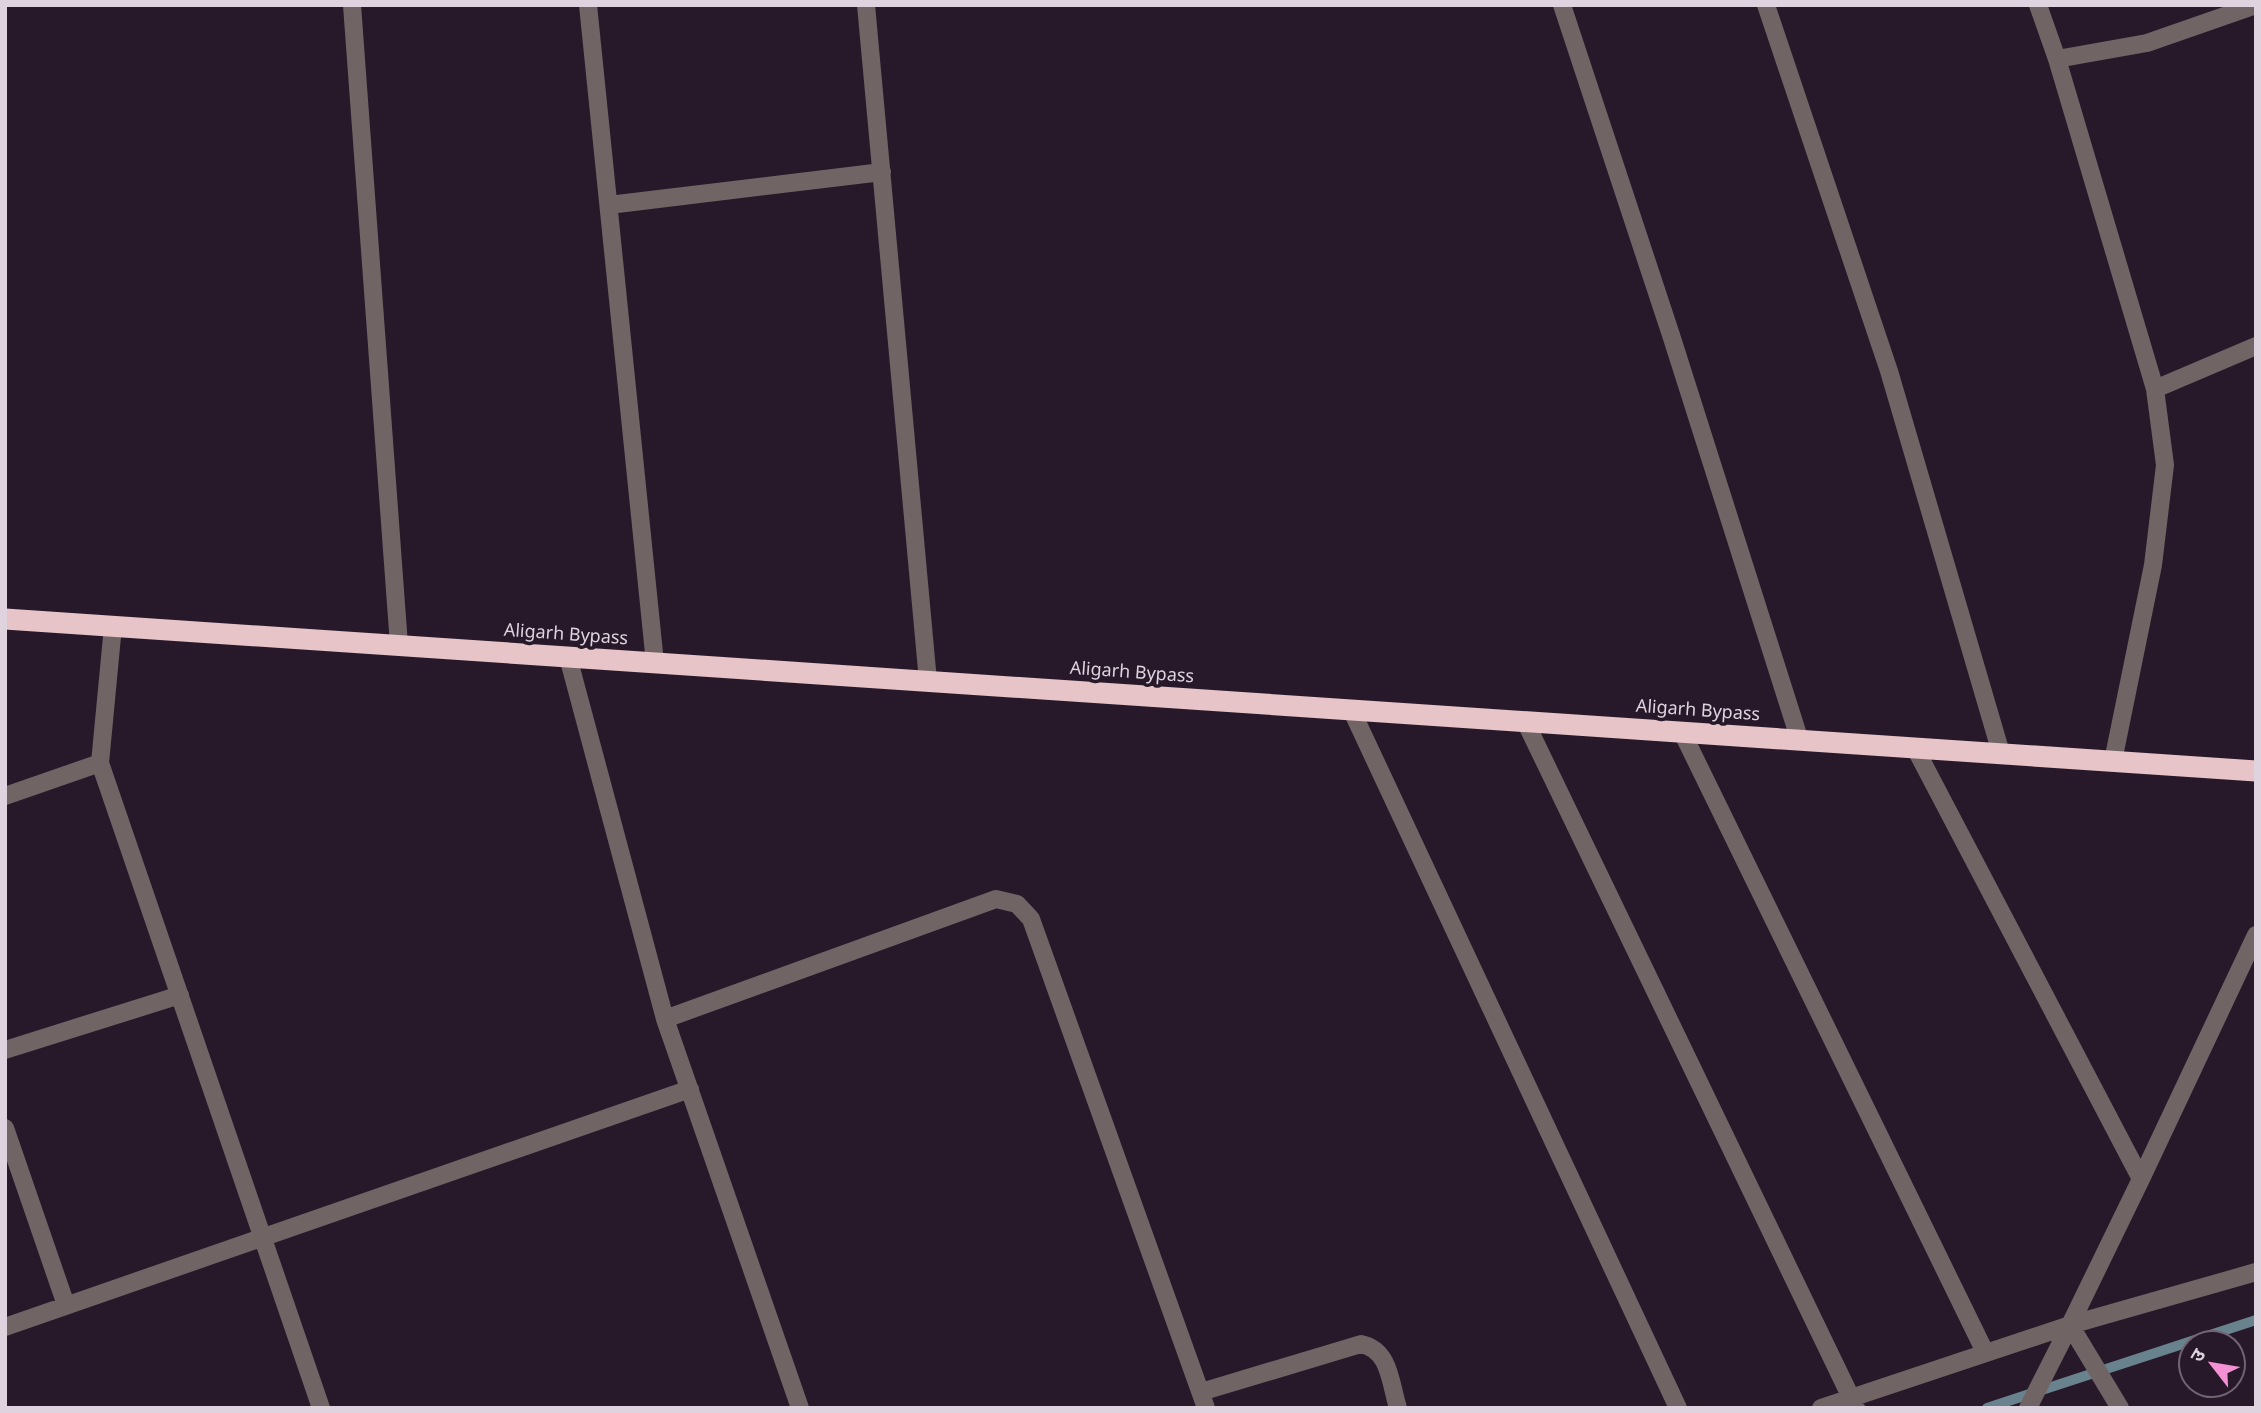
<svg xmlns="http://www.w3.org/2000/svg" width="2261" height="1413" font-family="'Noto Sans','Noto Sans Devanagari',sans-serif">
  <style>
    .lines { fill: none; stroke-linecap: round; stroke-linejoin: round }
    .stream { stroke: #68828e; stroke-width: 10 }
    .minor { stroke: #716465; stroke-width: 18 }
    .highway { stroke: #e7c4c8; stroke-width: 21 }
    .labels { text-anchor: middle; stroke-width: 7; stroke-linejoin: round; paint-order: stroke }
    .street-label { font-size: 18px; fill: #ded3df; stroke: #28192a }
  </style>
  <rect width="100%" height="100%" fill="#28192a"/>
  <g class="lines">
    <path class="stream" d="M 1987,1408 L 2256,1320"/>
    <path class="minor" d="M 352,5 L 399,645
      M 588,5 L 655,663
      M 866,5 L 928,681
      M 1562,5 L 1671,335 L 1800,741
      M 1766,5 L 1889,371 L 2001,753
      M 2038,5 L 2057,59 L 2155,389 L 2165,465 L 2153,565 L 2113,761
      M 2057,59 L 2147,43 L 2256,5
      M 609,205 L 882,172
      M 2155,389 L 2256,346
      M 113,626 L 100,763 L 321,1408
      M 568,657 L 665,1019 L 996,899 L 1017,904 L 1031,919 L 1206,1408
      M 1351,709 L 1678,1408
      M 1525,721 L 1856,1408
      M 1682,732 L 1985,1352
      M 1915,748 L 2141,1179
      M 5,796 L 100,763
      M 665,1019 L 800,1408
      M 5,1050 L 180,995
      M 5,1128 L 66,1305
      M 2070,1325 L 2120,1408
      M 5,1327 L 690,1089
      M 1201,1392 L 1361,1344 C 1390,1350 1390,1382 1398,1408
      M 1821,1408 L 2070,1325 L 2141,1179 L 2256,935
      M 2028,1408 L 2070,1325 L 2256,1272"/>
    <path class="highway" d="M 5,619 L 2256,771"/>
  </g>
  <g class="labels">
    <g class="street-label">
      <text transform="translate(566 634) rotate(4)" y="6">Aligarh Bypass</text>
      <text transform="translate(1132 672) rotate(4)" y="6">Aligarh Bypass</text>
      <text transform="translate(1698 710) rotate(4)" y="6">Aligarh Bypass</text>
    </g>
  </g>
  <rect width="2261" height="1413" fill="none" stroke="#ded3df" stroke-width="14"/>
  <g transform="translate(2212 1364) rotate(301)"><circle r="33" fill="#28192a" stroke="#716372" stroke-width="2"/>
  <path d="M0-5L12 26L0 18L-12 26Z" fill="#f491d4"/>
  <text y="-10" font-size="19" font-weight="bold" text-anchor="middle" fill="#ded3df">उ</text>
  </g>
</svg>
